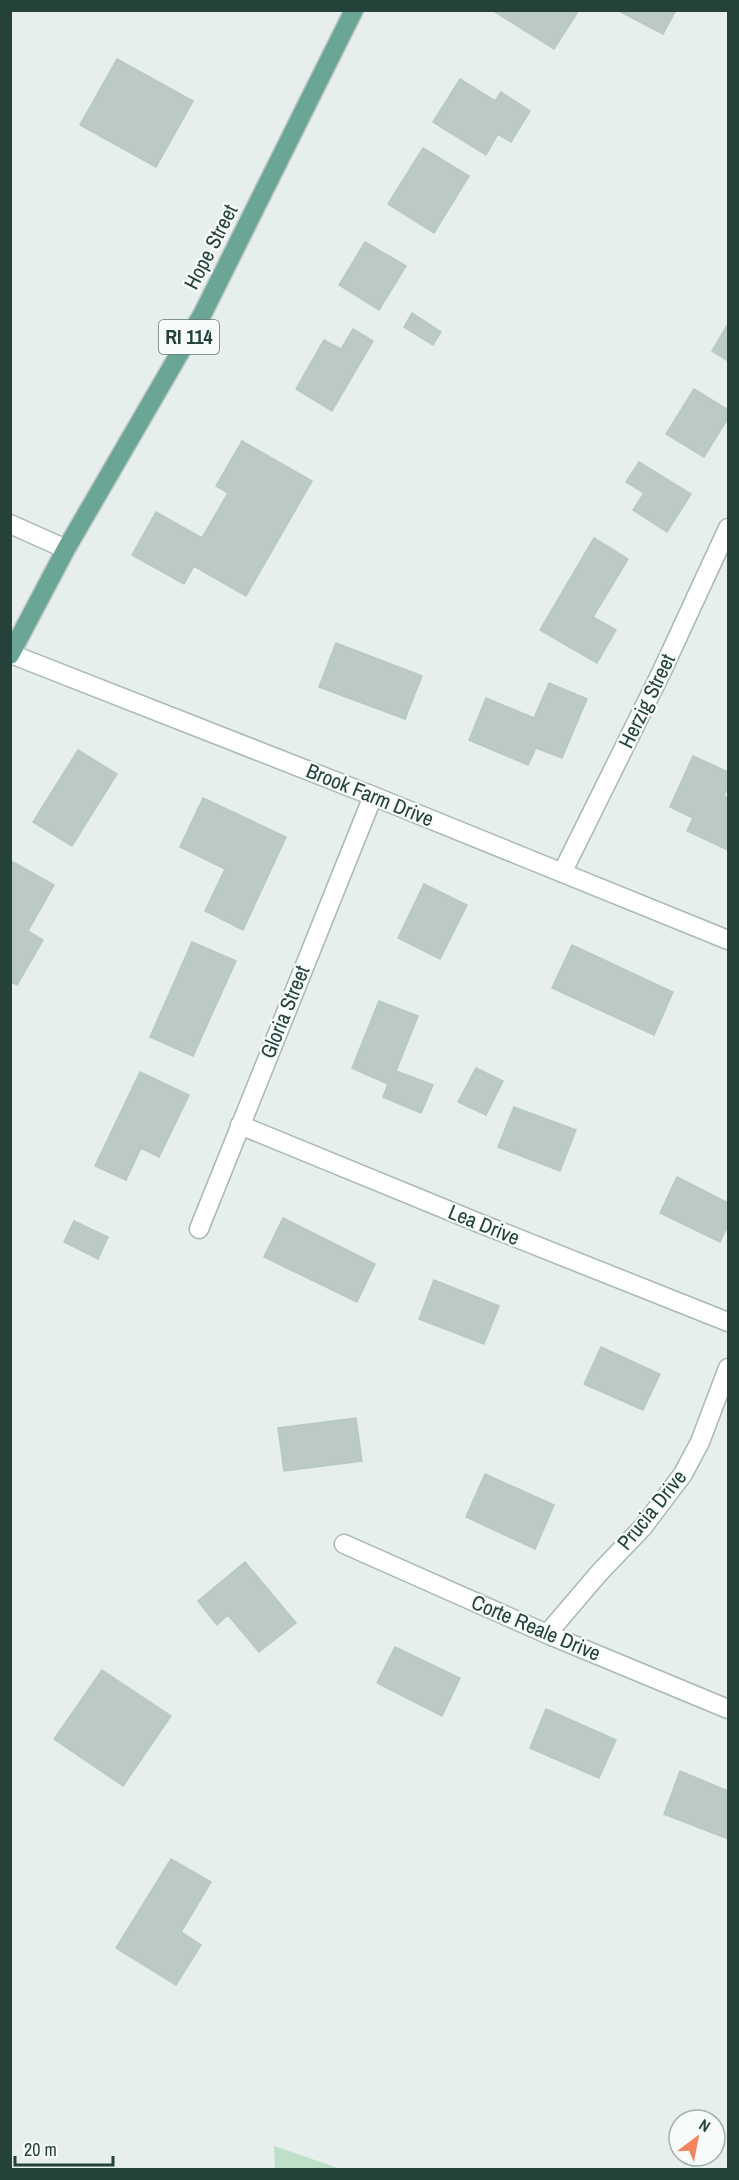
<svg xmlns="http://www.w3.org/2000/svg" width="739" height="2180" font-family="'Archivo Narrow',sans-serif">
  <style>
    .green { fill: #bfe0c8 }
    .building { fill: #bbcac4; stroke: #b8c9c2; stroke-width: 1.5 }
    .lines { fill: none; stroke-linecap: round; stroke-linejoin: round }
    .street-casing { stroke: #a8b8b2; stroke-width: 21 }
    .primary-casing { stroke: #c2cac8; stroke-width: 21 }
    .street { stroke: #fff; stroke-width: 18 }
    .primary { stroke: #6aa596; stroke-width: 18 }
    .labels { text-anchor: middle; stroke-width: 4.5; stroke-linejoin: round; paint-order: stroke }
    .shield { fill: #f7fbf9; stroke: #637a73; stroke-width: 1.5 }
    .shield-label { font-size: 20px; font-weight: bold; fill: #24423a }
    .street-label { font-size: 21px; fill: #24423a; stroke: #f7fbf9 }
  </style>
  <rect width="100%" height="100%" fill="#e6efeb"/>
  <path class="green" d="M 274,2146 L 341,2169 L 275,2169 Z"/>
  <path class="building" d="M 492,10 L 579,10 L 554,49 Z
    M 617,10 L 676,10 L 663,34 Z
    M 117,59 L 193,101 L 156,167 L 80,125 Z
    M 460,79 L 495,101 L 501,92 L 530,111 L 511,142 L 498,134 L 486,155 L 433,122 Z
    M 423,148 L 469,176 L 434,233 L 388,204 Z
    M 365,242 L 406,266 L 379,310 L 339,285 Z
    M 412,313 L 441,332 L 433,345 L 404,327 Z
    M 728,324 L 728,361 L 712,351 Z
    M 353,329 L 373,341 L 332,411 L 296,389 L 324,340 L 341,349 Z
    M 694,389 L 728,410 L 728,418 L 704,457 L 666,434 Z
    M 242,441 L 312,481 L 246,596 L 194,566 L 184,584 L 132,555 L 156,512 L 202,538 L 228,493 L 216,486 Z
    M 639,462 L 691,494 L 667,532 L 633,510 L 644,493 L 626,482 Z
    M 594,538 L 628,559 L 593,617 L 616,630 L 597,663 L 540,630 Z
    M 336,643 L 422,676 L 405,719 L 319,687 Z
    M 549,683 L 587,699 L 562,758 L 536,748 L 528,765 L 469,740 L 486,698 L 534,718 Z
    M 78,750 L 117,774 L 72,846 L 33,822 Z
    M 693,756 L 728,772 L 728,786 L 724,796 L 728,798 L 728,850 L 687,831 L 693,818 L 670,807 Z
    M 203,798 L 286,837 L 243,930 L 205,911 L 225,869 L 180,847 Z
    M 13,862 L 54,885 L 28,931 L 43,940 L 17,985 L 10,981 L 10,866 Z
    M 424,884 L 467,905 L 440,959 L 398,938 Z
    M 192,942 L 236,961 L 193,1056 L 150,1037 Z
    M 572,945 L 673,992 L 654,1035 L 552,988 Z
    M 379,1001 L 418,1016 L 396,1071 L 433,1085 L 421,1113 L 383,1097 L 388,1084 L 352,1068 Z
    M 476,1068 L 503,1081 L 486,1115 L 458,1102 Z
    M 140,1072 L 189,1095 L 159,1157 L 141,1148 L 126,1180 L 95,1166 Z
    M 514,1107 L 576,1130 L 560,1171 L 498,1147 Z
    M 677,1177 L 728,1203 L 728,1225 L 720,1242 L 660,1213 Z
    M 283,1218 L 375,1264 L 357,1302 L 264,1257 Z
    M 74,1221 L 108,1237 L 98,1259 L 64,1242 Z
    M 434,1280 L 499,1306 L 484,1344 L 419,1319 Z
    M 601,1347 L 660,1374 L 643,1410 L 584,1384 Z
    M 356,1418 L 362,1461 L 284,1471 L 278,1428 Z
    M 485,1474 L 554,1505 L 535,1549 L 466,1517 Z
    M 245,1562 L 296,1623 L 259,1652 L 228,1615 L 217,1625 L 198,1601 Z
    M 395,1647 L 460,1678 L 442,1716 L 377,1683 Z
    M 102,1670 L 171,1716 L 123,1786 L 54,1739 Z
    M 546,1709 L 616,1740 L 599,1778 L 530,1748 Z
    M 680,1771 L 728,1791 L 728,1839 L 664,1814 Z
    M 171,1859 L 211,1882 L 181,1932 L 201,1945 L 176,1985 L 116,1948 Z"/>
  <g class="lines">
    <g class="street-casing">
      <path id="street" d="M 10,524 L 66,549
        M 11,654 L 373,796 L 728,940
        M 562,873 L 662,671 L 728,528
        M 240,1125 L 479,1223 L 728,1322
        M 199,1229 L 373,796
        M 344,1544 L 547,1634 L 728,1709
        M 547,1634 L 600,1572 L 643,1527 L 683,1474 L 700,1442 L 728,1368"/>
    </g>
    <g class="primary-casing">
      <path id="primary" d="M 10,655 L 66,549 L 203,313 L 354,10"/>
    </g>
    <use href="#street" class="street"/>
    <use href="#primary" class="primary"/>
  </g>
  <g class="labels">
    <rect class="shield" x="159" y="320" width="60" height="34" rx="4.5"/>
    <g class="shield-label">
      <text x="189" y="344">RI 114</text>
    </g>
    <g class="street-label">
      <text transform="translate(211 247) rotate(-63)" y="7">Hope Street</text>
      <text transform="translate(647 701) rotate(-64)" y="7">Herzig Street</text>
      <text transform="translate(370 795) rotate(22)" y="7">Brook Farm Drive</text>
      <text transform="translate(285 1012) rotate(-68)" y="7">Gloria Street</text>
      <text transform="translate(484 1225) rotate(22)" y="7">Lea Drive</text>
      <text transform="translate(652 1510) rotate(-51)" y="7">Prucia Drive</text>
      <text transform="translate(536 1628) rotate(23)" y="7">Corte Reale Drive</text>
    </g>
  </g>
  <rect width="739" height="2180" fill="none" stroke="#24423a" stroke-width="24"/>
  <g transform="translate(697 2138) rotate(32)"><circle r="28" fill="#f7fbf9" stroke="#a3b1ad" stroke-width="1.5"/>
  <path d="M0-4.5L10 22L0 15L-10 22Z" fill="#f4845f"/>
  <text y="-9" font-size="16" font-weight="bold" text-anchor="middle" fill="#24423a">N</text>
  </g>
  <path d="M15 2156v9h98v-9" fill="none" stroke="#24423a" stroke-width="3"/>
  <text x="24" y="2156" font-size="18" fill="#24423a" stroke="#f7fbf9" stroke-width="4.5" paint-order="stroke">20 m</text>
</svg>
